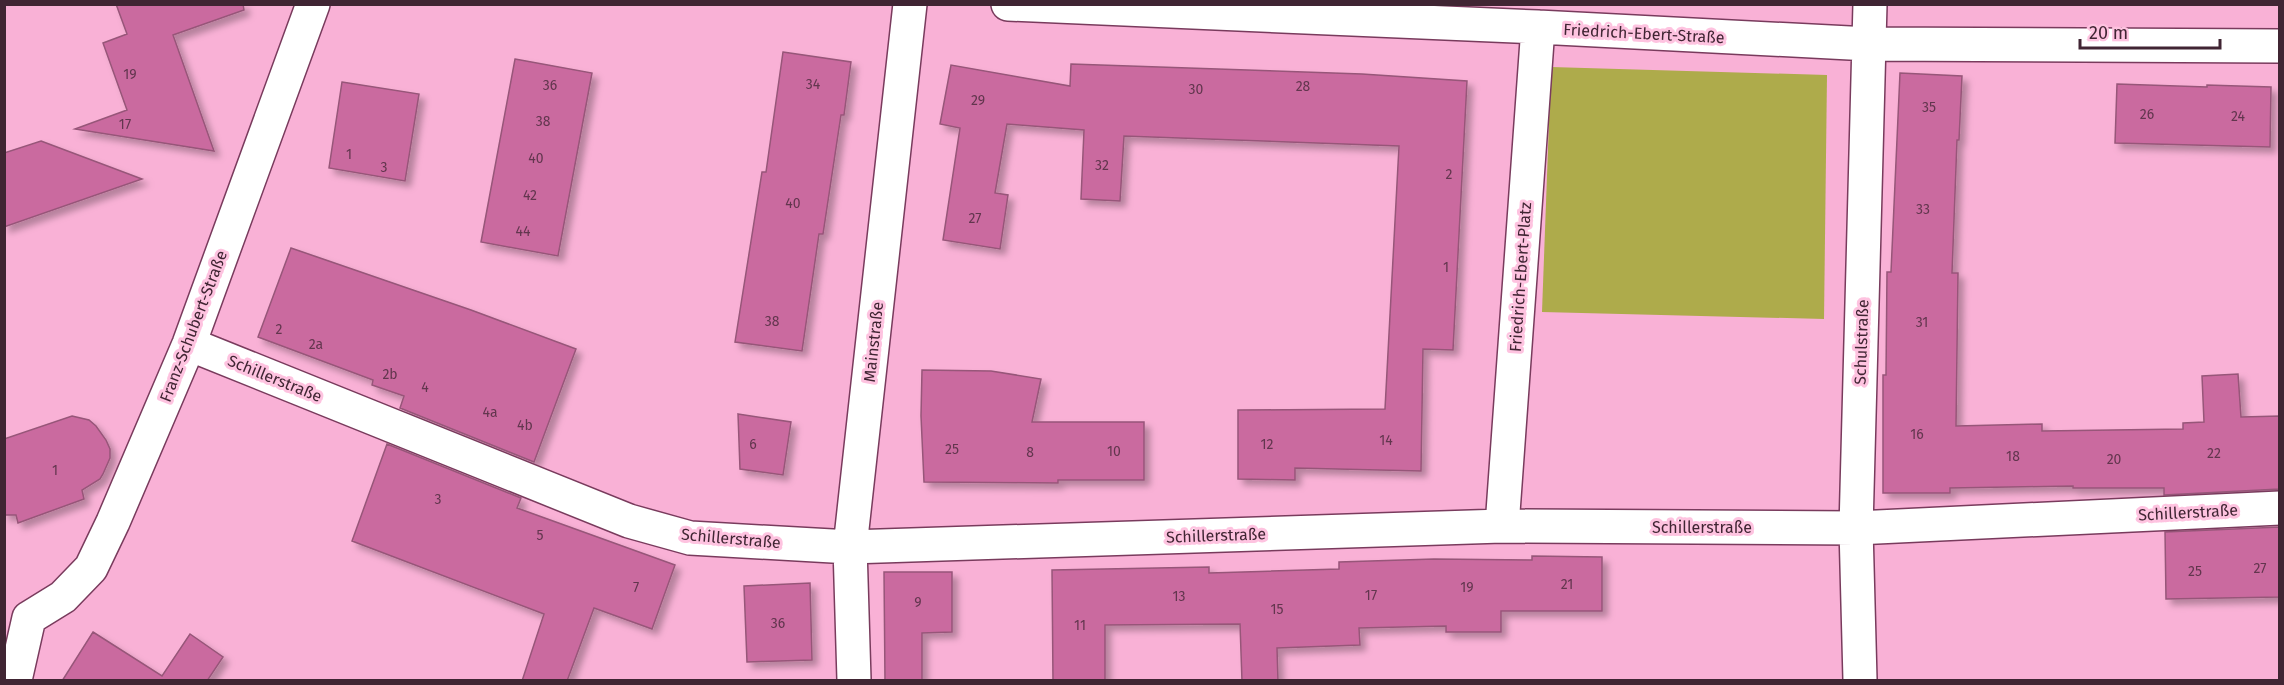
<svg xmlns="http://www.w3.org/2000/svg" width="2284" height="685" font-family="'Fira Sans',sans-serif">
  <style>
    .green { fill: #aeab4b }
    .building { fill: #ca6a9f; stroke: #975679; stroke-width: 1.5; filter: url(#shadow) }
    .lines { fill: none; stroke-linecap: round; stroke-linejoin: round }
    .minor-casing { stroke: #793b5d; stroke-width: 36 }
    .minor { stroke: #fff; stroke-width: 33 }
    .labels { text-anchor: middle; stroke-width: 6; stroke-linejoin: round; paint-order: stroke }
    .number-label { font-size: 14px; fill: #62364e }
    .street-label { font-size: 16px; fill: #402533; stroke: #fec3e0 }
  </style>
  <defs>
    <filter id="shadow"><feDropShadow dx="5.5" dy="5.5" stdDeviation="3" flood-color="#0004"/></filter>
  </defs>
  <rect width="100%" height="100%" fill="#f9b1d6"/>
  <path class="green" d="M 1551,67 L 1827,75 L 1824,319 L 1542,312 Z"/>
  <path class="building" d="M 116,4 L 243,4 L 244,10 L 173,35 L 214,151 L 75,129 L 127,110 L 103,43 L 127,34 Z
    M 783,52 L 851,62 L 844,115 L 841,115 L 823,234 L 819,234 L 802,351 L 735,342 L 762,172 L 766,172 Z
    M 515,59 L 592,73 L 558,256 L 481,242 Z
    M 1071,64 L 1362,74 L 1467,81 L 1453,350 L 1423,349 L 1421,471 L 1295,468 L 1295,480 L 1238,479 L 1238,410 L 1385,409 L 1399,146 L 1124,136 L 1120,201 L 1081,199 L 1084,130 L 1007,124 L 995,193 L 1008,195 L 1000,249 L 943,240 L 960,128 L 940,124 L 951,65 L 1070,86 Z
    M 1900,73 L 1962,76 L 1959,140 L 1957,140 L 1952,273 L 1958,273 L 1956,426 L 2042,424 L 2042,431 L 2183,429 L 2183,423 L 2204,422 L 2202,376 L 2238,374 L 2241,417 L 2280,416 L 2280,489 L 2164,495 L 2164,488 L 2073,488 L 2073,486 L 1950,488 L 1950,493 L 1883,493 L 1883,375 L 1886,375 L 1887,272 L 1891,272 Z
    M 342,82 L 419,94 L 405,181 L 329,168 Z
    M 2117,84 L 2207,87 L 2207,85 L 2271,87 L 2270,147 L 2115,143 Z
    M 41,141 L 142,179 L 4,227 L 4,153 Z
    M 291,248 L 471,310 L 576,349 L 534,462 L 400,408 L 404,396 L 372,385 L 373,380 L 258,337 Z
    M 922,370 L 991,371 L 1041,379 L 1032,422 L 1144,422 L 1144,480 L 1058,480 L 1058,483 L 924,482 L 921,416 Z
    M 738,414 L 791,422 L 783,475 L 740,469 Z
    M 72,416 L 89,420 L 96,426 L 106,440 L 110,449 L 110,458 L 103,474 L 100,479 L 82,490 L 84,499 L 18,523 L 16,515 L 4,515 L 4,439 Z
    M 387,444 L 521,498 L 517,508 L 675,565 L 652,629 L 594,608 L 567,681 L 522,681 L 544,614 L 352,541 Z
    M 2280,527 L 2280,597 L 2166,599 L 2165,532 Z
    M 1532,556 L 1602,557 L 1602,611 L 1501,611 L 1501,632 L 1446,632 L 1446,626 L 1359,628 L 1360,645 L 1277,648 L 1278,681 L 1242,681 L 1240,624 L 1105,625 L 1105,681 L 1053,681 L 1052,570 L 1209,567 L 1209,573 L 1339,569 L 1339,562 L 1434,559 L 1532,560 Z
    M 884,572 L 952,572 L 952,632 L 922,633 L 922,681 L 885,681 Z
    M 810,583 L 812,660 L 747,662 L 744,586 Z
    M 93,632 L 162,676 L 190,634 L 223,657 L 207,681 L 62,681 Z"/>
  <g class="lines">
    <g class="minor-casing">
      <path id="minor" d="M 1008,4 L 1538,27 L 1869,44 L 2280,46
        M 189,344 L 629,521 L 690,538 L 850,547 L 1502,526 L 1856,528 L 2280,508
        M 1502,526 L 1538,27
        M 29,618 L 63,597 L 91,568 L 113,522 L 189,344 L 313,4
        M 15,680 L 29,618
        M 854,680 L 850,547 L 910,4
        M 1860,680 L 1856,528 L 1870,4"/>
    </g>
    <use href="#minor" class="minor"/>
  </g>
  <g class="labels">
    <g class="number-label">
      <text x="130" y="79">19</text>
      <text x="813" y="89">34</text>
      <text x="550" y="90">36</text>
      <text x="1303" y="91">28</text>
      <text x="1196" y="94">30</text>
      <text x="978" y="105">29</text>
      <text x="1929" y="112">35</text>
      <text x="2147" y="119">26</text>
      <text x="2238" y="121">24</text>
      <text x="543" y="126">38</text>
      <text x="125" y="129">17</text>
      <text x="349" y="159">1</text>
      <text x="536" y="163">40</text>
      <text x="1102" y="170">32</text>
      <text x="384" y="172">3</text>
      <text x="1449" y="179">2</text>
      <text x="530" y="200">42</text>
      <text x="793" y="208">40</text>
      <text x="1923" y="214">33</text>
      <text x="975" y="223">27</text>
      <text x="523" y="236">44</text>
      <text x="1446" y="272">1</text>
      <text x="772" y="326">38</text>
      <text x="1922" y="327">31</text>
      <text x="279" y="334">2</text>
      <text x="316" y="349">2a</text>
      <text x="390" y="379">2b</text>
      <text x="425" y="392">4</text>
      <text x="490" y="417">4a</text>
      <text x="525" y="430">4b</text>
      <text x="1917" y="439">16</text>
      <text x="1386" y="445">14</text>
      <text x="753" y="449">6</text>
      <text x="1267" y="449">12</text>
      <text x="952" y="454">25</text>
      <text x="1114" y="456">10</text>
      <text x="1030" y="457">8</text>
      <text x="2214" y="458">22</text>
      <text x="2013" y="461">18</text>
      <text x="2114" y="464">20</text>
      <text x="55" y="475">1</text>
      <text x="438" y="504">3</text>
      <text x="540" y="540">5</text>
      <text x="2260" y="573">27</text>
      <text x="2195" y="576">25</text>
      <text x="1567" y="589">21</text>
      <text x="636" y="592">7</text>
      <text x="1467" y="592">19</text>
      <text x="1371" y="600">17</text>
      <text x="1179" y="601">13</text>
      <text x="918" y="607">9</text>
      <text x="1277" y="614">15</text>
      <text x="778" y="628">36</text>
      <text x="1080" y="630">11</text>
    </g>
    <g class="street-label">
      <text transform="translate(1644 33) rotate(3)" y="6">Friedrich-Ebert-Straße</text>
      <text transform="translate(1520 277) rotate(-86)" y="6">Friedrich-Ebert-Platz</text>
      <text transform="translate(193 326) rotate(-69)" y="6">Franz-Schubert-Straße</text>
      <text transform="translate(873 342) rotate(-84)" y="6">Mainstraße</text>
      <text transform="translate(1861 342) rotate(-88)" y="6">Schulstraße</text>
      <text transform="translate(275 378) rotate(22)" y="6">Schillerstraße</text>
      <text transform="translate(2188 512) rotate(-3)" y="6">Schillerstraße</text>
      <text x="1702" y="533">Schillerstraße</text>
      <text transform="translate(1216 535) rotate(-2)" y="6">Schillerstraße</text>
      <text transform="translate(731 538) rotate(5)" y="6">Schillerstraße</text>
    </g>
  </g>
  <rect width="2284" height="685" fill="none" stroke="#402533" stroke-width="12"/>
  <path d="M2080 39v9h140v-9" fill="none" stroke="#402533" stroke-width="3"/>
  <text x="2089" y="39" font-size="18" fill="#402533" stroke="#fec3e0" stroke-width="4.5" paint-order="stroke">20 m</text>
</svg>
